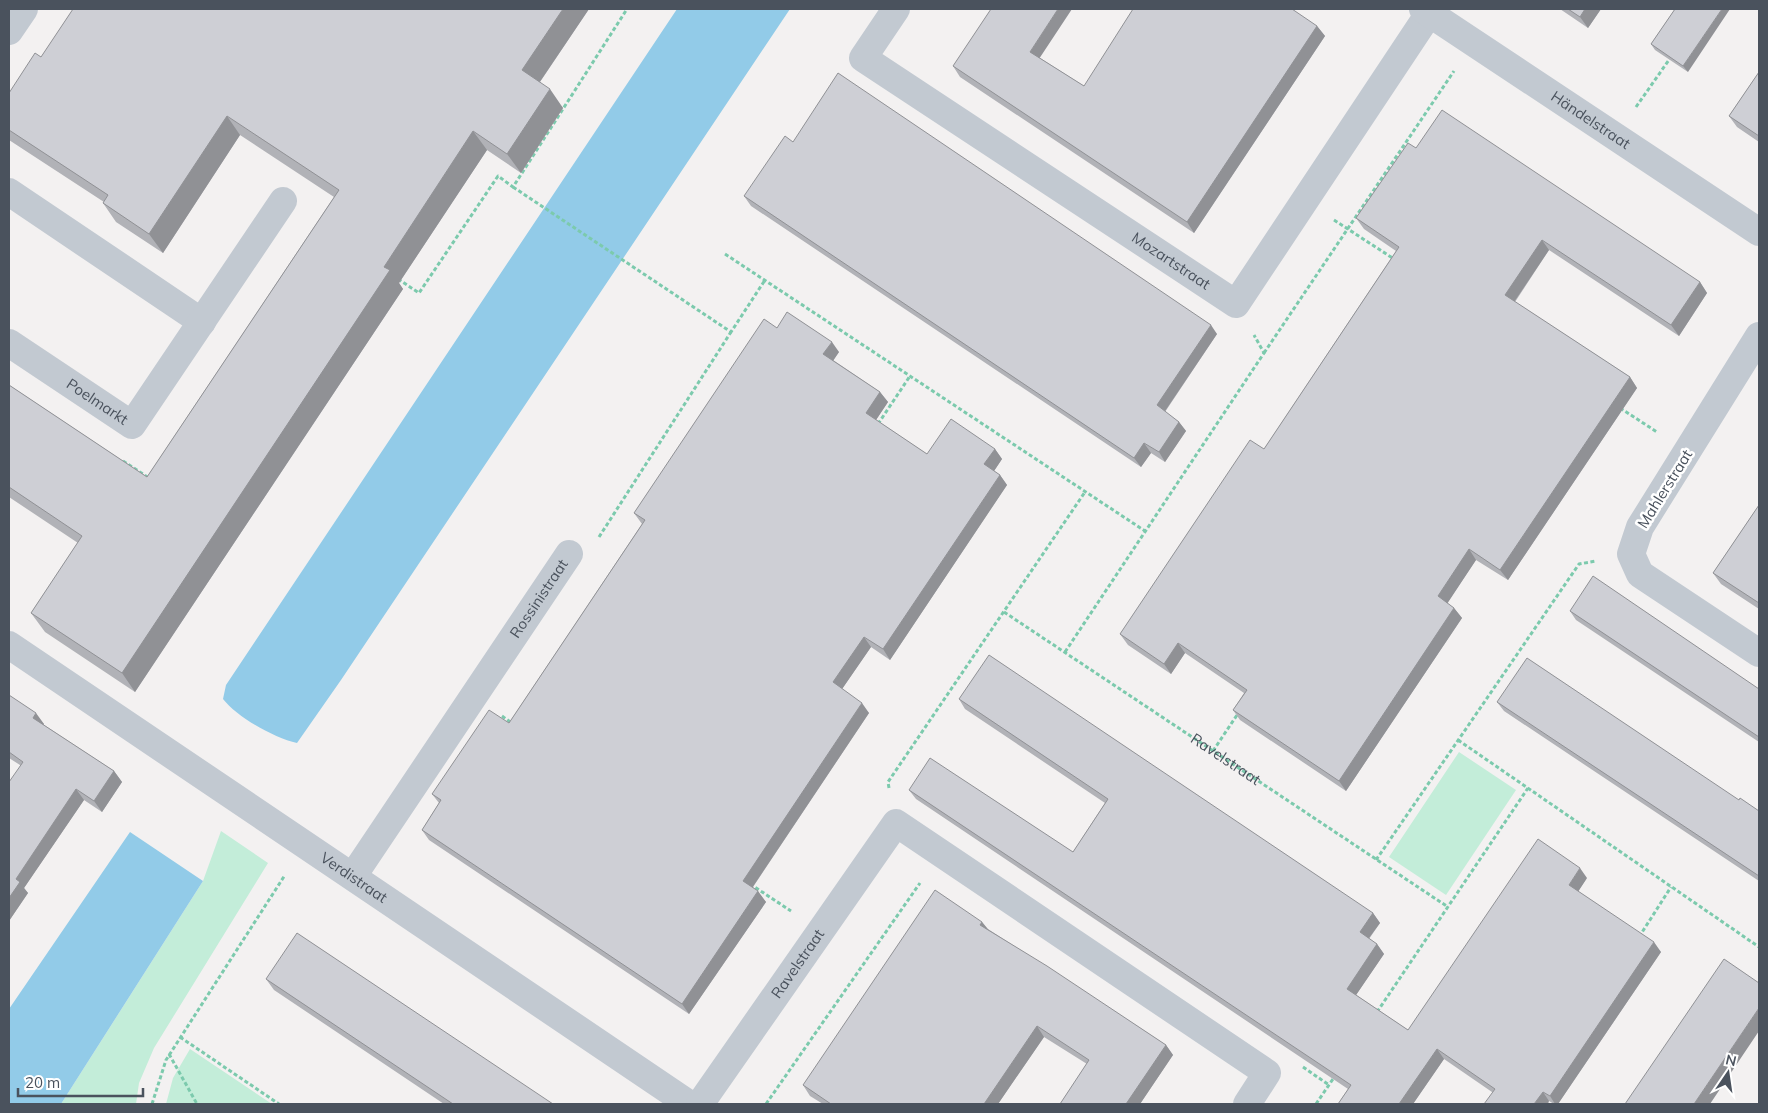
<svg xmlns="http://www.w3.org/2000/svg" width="1768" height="1113" font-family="Mulish,sans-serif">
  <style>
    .green { fill: #c3edd9 }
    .water { fill: #92cbe8 }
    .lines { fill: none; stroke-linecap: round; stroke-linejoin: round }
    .path { stroke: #7ccaad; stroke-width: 3; stroke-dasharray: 4 2.5; stroke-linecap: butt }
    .minor { stroke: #c2c9d1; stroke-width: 28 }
    .wall { fill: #b1b2b7 }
    .shaded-wall { fill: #909195 }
    .building { fill: #cecfd5; stroke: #909195 }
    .labels { text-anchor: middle; stroke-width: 5; stroke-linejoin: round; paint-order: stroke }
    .street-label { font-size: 15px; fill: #4a525d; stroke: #fff }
  </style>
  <rect width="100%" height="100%" fill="#f3f1f1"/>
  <path class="green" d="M 1459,752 L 1516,790 L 1446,895 L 1389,857 Z
    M 221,831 L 268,863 L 154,1048 L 139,1083 L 136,1104 L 61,1104 L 203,881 Z
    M 190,1049 L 272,1104 L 166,1104 L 173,1078 Z"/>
  <path class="water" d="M 677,9 L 790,9 L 341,680 L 297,743 C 274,738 237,717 223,699 L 226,685 Z
    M 130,832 L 203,881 L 61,1104 L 9,1104 L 9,1009 Z"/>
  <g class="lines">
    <g class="path">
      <path d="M 1636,107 L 1671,57"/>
      <path d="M 513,187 L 731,332 L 765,280"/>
      <path d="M 1334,220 L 1394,259"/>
      <path d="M 725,254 L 1145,531"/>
      <path d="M 398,279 L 419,293 L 498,176 L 513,187 L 627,9"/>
      <path d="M 1264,353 L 1454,71"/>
      <path d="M 1620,408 L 1657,432"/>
      <path d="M 878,424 L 910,376"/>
      <path d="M 123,461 L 149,478"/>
      <path d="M 599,537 L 731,332"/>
      <path id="s1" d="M 1004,612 L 1448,907"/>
      <path d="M 1065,652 L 1264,353 L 1254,335"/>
      <path d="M 502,716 L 513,724"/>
      <path d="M 1458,740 L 1759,947"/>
      <path d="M 1213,751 L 1239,712"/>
      <path d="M 889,788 L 888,782 L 1085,492"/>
      <path d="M 1376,860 L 1579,564 L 1596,561"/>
      <path d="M 750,884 L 791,911"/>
      <path d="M 1639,937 L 1671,887"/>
      <path d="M 1377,1012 L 1528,788"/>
      <path d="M 180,1037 L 279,1104"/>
      <path d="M 169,1054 L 197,1104"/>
      <path d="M 1303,1067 L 1329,1085"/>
      <path d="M 152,1104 L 166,1060 L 285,875"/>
      <path d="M 766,1104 L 920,883"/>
      <path d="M 1316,1104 L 1335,1076"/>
    </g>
    <g class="minor">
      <path id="s2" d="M 896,9 L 863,58 L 1236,304 L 1432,9"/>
      <path id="s3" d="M 1423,9 L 1759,232"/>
      <path d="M 9,31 L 24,9"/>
      <path d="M 9,192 L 202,322"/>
      <path d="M 1759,336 L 1640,527 L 1631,554 L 1640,574 L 1759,653"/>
      <path id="s4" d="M 9,343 L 132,425 L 283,201"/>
      <path id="s5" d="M 9,645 L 689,1104"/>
      <path id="s6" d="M 353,876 L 569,554"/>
      <path id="s7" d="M 700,1104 L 896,823 L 1267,1073 L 1247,1104"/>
    </g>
  </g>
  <path class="wall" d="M 589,9 L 540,82 L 563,108 L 521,173 L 487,150 L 399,283 L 403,289 L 135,692 L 45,632 L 31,613 L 78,543 L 9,497 L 9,385 L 147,477 L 334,197 L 240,135 L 163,253 L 116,222 L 103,203 L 104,202 L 9,140 L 9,93 L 41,57 Z
    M 1560,9 L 1601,9 L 1588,28 Z
    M 1675,9 L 1688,72 L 1655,50 L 1651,44 Z
    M 1317,26 L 1325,36 L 1194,233 L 960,77 L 953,66 L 1040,58 L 1084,86 Z
    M 1759,72 L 1759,142 L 1737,127 L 1729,116 Z
    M 793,142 L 1217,334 L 1165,412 L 1179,422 L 1186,431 L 1165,462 L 1151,453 L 1141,467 L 751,206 L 744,196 Z
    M 1416,148 L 1700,282 L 1707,293 L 1679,336 L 1549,250 L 1515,302 L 1630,377 L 1637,388 L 1508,580 L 1476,560 L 1447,603 L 1454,608 L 1462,618 L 1346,791 L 1240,720 L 1233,710 L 1244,693 L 1185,653 L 1171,674 L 1128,645 L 1120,634 L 1264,449 L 1396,251 L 1364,229 L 1356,218 Z
    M 777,328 L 839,352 L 833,360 L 880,392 L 888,402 L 876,420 L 927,454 L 995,449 L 1002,459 L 994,471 L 1000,475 L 1007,485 L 890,660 L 871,647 L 842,689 L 869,713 L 753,887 L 766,902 L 689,1014 L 429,840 L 422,830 L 439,803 L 432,794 L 509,723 L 642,524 L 634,513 Z
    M 1759,505 L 1759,609 L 1721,584 L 1713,573 Z
    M 1570,611 L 1759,689 L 1759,742 L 1576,620 Z
    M 9,695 L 44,724 L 44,725 L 114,771 L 122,782 L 102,812 L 84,800 L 24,888 L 28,893 L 9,921 L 20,765 L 9,758 Z
    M 959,699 L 1373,913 L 1380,923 L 1369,939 L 1377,944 L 1384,954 L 1356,995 L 1408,1030 L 1587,878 L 1578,891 L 1661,952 L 1558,1104 L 1554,1104 L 1549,1101 L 1492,1092 L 1444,1059 L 1413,1104 L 1338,1104 L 1348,1089 L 916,799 L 909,790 L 1073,852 L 1105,803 L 965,709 Z
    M 1497,702 L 1739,800 L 1759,811 L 1759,881 L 1504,711 Z
    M 982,922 L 988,929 L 1166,1045 L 1173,1055 L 1140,1104 L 1060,1104 L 1087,1064 L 1044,1037 L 998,1104 L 823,1104 L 810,1096 L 803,1085 Z
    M 266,979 L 553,1104 L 444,1104 L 274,990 Z"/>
  <path class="shaded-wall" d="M 563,9 L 589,9 L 535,89 L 522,70 Z
    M 1058,9 L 1072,9 L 1037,62 L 1030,52 Z
    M 1585,9 L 1601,9 L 1588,28 L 1580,17 Z
    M 1722,9 L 1730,9 L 1688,72 L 1683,66 Z
    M 1317,26 L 1325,36 L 1194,233 L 1187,222 Z
    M 550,89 L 563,108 L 521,173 L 507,154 Z
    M 227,116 L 240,135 L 163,253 L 149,234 Z
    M 473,131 L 487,150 L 399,283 L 403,289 L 135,692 L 122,673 L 384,267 Z
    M 1542,240 L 1549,250 L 1512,305 L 1505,295 Z
    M 1700,282 L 1707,293 L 1679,336 L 1671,325 Z
    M 1211,325 L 1217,334 L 1163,414 L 1157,405 Z
    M 832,342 L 839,352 L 831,364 L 823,354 Z
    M 1630,377 L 1637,388 L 1508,580 L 1500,570 Z
    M 880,392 L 888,402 L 874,423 L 866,413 Z
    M 1179,422 L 1186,431 L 1165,462 L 1159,452 Z
    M 1144,443 L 1151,453 L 1141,467 L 1134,458 Z
    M 995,449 L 1002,459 L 992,474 L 984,464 Z
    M 1000,475 L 1007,485 L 890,660 L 883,649 Z
    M 1469,549 L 1476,560 L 1445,607 L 1438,596 Z
    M 1454,608 L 1462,618 L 1346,791 L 1339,781 Z
    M 864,637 L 871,647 L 840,692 L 833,682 Z
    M 1178,643 L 1185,653 L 1171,674 L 1164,664 Z
    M 862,703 L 869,713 L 750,891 L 743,881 Z
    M 36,713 L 44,724 L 41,729 L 33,718 Z
    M 114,771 L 122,782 L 102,812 L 94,801 Z
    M 76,789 L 84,800 L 24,888 L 28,893 L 9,921 L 9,898 L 16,879 Z
    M 1580,868 L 1587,878 L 1576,895 L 1569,885 Z
    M 758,891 L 766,902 L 689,1014 L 682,1004 Z
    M 1373,913 L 1380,923 L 1366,942 L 1360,932 Z
    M 982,922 L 990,932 L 980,925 Z
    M 1654,942 L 1661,952 L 1558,1104 L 1555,1104 L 1550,1096 Z
    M 1377,944 L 1384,954 L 1354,998 L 1347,989 Z
    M 1759,1008 L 1759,1031 L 1710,1104 L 1694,1104 Z
    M 1037,1026 L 1044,1037 L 998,1104 L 984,1104 Z
    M 1166,1045 L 1173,1055 L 1140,1104 L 1126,1104 Z
    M 1437,1049 L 1444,1059 L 1413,1104 L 1399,1104 Z
    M 1543,1092 L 1549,1101 L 1548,1104 L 1534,1104 Z"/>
  <path class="building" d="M 73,9 L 563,9 L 522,70 L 550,89 L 507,154 L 473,131 L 384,267 L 390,270 L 122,673 L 31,613 L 82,536 L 9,487 L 9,385 L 147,477 L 339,190 L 227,116 L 149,234 L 103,203 L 108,195 L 9,130 L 9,93 L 35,53 L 41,57 Z
    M 991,9 L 1058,9 L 1030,52 L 1084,86 L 1133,9 L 1292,9 L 1317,26 L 1187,222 L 953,66 Z
    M 1568,9 L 1585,9 L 1580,17 Z
    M 1675,9 L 1722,9 L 1683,66 L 1651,44 Z
    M 1759,72 L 1759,136 L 1729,116 Z
    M 838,73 L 1211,325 L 1157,405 L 1179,422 L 1159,452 L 1144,443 L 1134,458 L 744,196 L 785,136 L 793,142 Z
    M 1442,110 L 1700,282 L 1671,325 L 1542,240 L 1505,295 L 1630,377 L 1500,570 L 1469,549 L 1438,596 L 1454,608 L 1339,781 L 1233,710 L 1247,690 L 1178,643 L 1164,664 L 1120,634 L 1250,440 L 1264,449 L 1399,247 L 1356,218 L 1408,143 L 1416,148 Z
    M 787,312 L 832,342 L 823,354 L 880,392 L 866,413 L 927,454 L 951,419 L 995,449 L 984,464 L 1000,475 L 883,649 L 864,637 L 833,682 L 862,703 L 743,881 L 758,891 L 682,1004 L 422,830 L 441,800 L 432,794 L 489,710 L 509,723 L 645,520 L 634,513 L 764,319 L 777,328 Z
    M 1759,505 L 1759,603 L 1713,573 Z
    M 1593,576 L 1759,689 L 1759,737 L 1570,611 Z
    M 989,655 L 1373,913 L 1360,932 L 1377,944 L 1347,989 L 1408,1030 L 1538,839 L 1580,868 L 1569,885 L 1654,942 L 1550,1096 L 1543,1092 L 1534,1104 L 1484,1104 L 1495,1089 L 1437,1049 L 1399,1104 L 1338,1104 L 1351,1085 L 909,790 L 930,758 L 1073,852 L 1108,799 L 959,699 Z
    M 1527,658 L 1739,800 L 1740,798 L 1759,811 L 1759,876 L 1497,702 Z
    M 9,695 L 36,713 L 33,718 L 114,771 L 94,801 L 76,789 L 16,879 L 20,882 L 9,898 L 9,782 L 23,762 L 9,752 Z
    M 935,890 L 982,922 L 980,925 L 1047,966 L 1166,1045 L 1126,1104 L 1060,1104 L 1089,1060 L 1037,1026 L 984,1104 L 831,1104 L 803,1085 Z
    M 297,933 L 553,1104 L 453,1104 L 266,979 Z
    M 1724,959 L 1759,983 L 1759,1008 L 1694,1104 L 1625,1104 Z"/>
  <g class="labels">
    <g class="street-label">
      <text dy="5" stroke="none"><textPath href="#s3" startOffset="201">Händelstraat</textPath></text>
      <text dy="5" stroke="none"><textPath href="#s2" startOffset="428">Mozartstraat</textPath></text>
      <text dy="5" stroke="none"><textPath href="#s4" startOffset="106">Poelmarkt</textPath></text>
      <text transform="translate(1665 489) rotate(-58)" y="5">Mahlerstraat</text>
      <text dy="5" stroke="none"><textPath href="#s6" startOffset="334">Rossinistraat</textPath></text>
      <text dy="5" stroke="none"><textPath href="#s1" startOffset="266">Ravelstraat</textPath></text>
      <text dy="5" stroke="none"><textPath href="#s5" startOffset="416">Verdistraat</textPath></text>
      <text dy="5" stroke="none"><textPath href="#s7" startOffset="171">Ravelstraat</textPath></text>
    </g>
  </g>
  <rect width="1768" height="1113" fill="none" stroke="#4a525d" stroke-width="20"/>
  <g transform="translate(1728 1073) rotate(13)" stroke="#ffffff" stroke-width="4" paint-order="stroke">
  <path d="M0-4L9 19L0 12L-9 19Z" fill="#4a525d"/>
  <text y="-8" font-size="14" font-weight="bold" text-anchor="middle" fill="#4a525d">N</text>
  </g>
  <path d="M18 1088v8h125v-8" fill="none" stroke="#4a525d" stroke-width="2.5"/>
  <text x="25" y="1088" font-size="15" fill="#4a525d" stroke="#ffffff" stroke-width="4" paint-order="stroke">20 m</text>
</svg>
